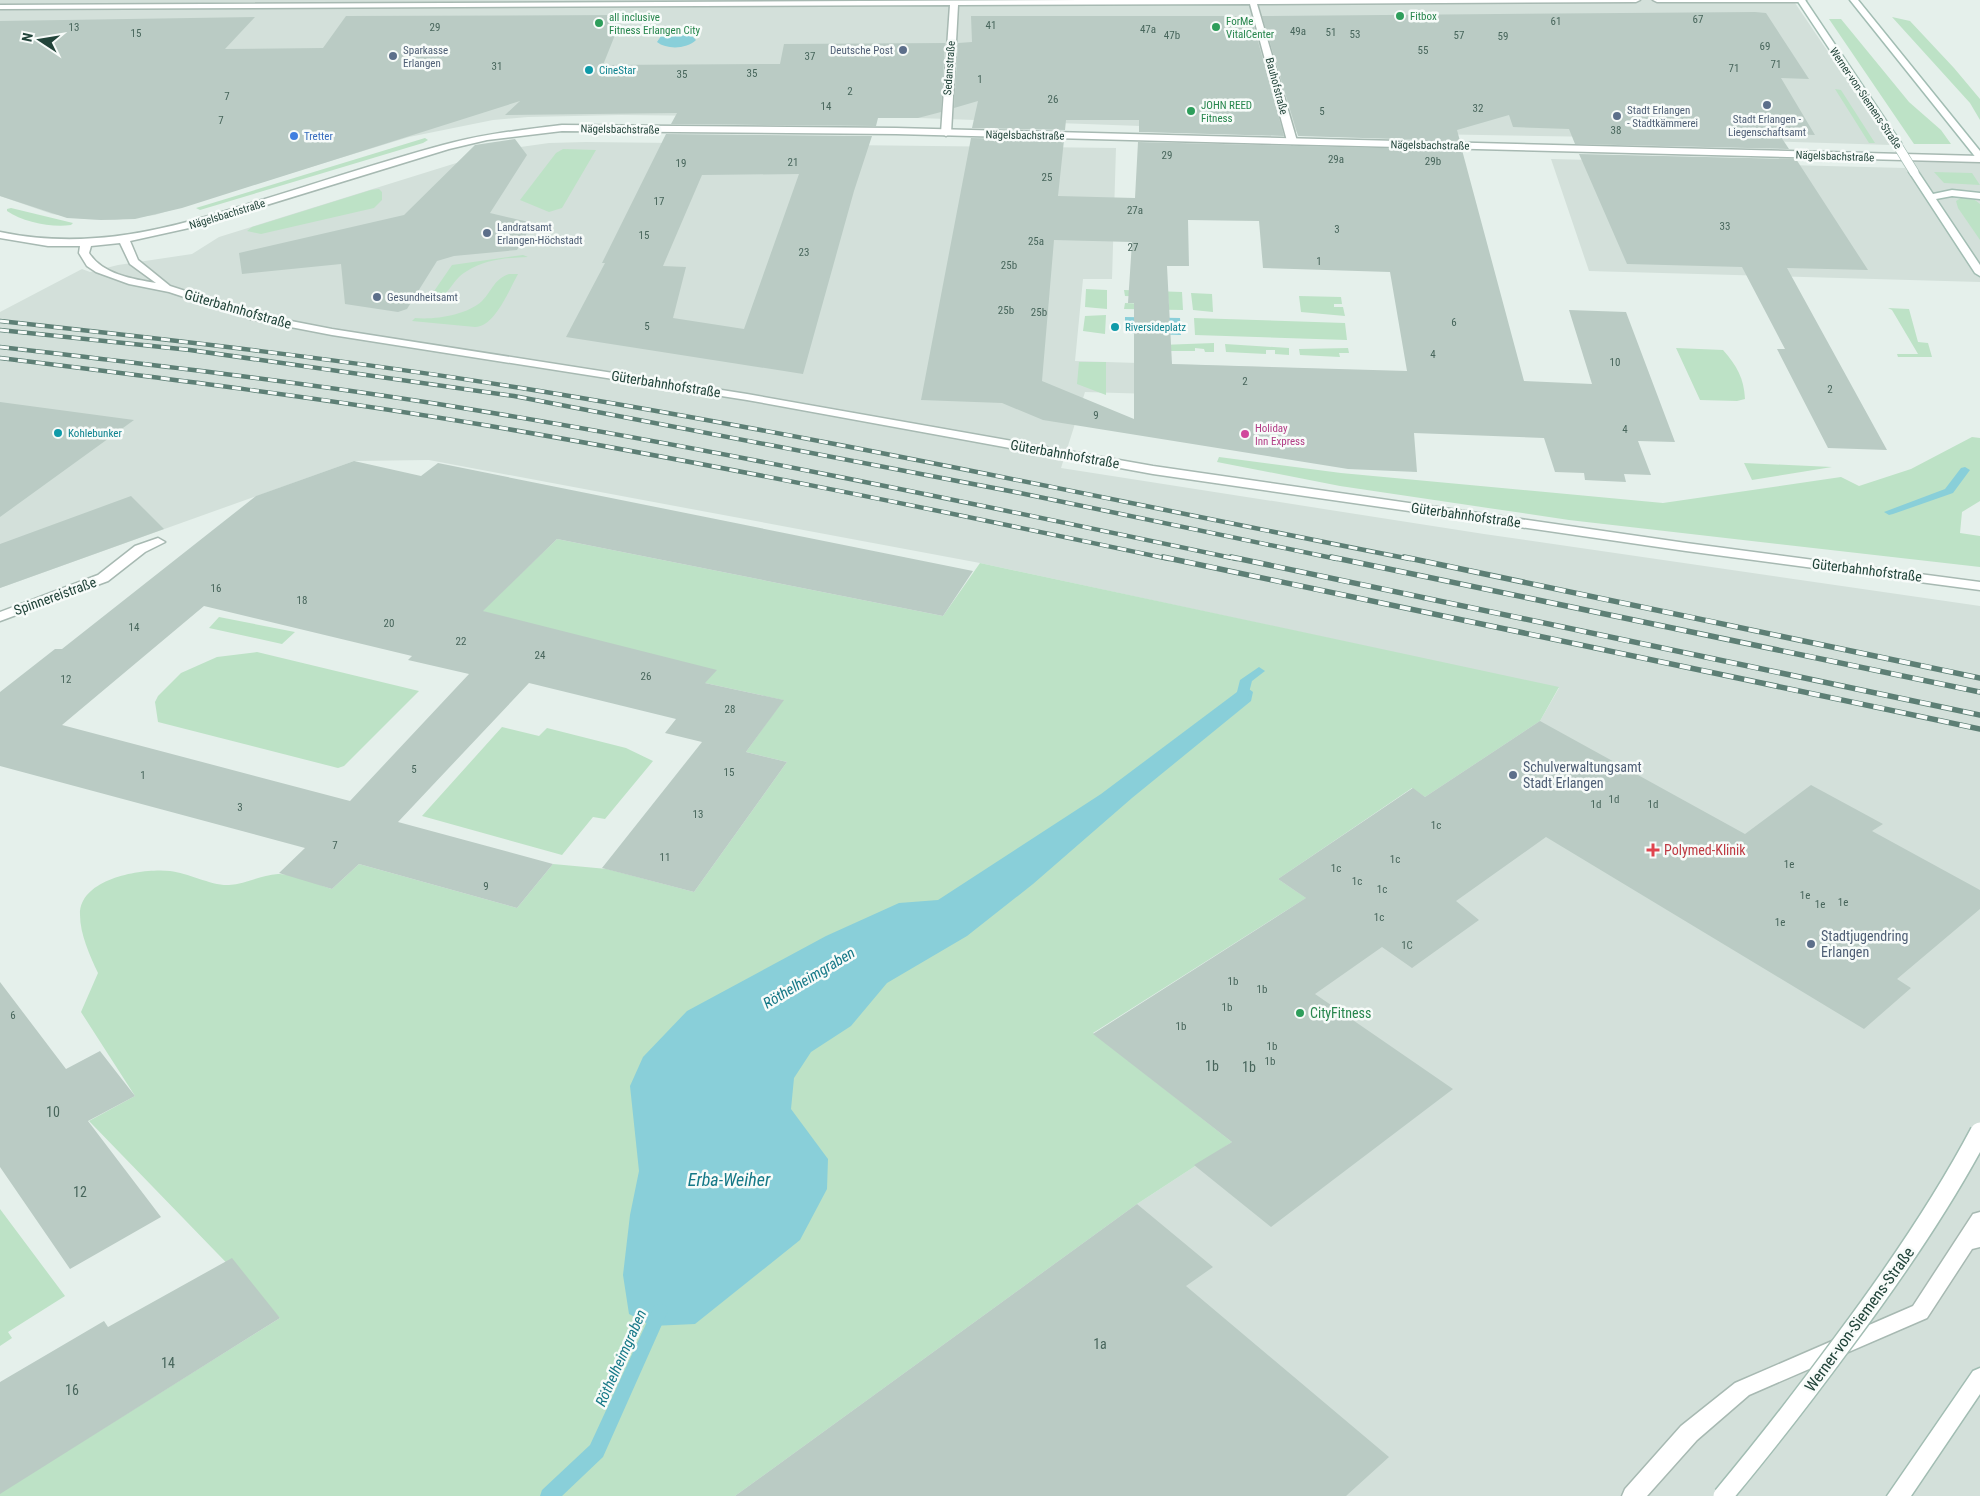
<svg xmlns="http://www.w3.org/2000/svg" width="1980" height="1496" font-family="'Roboto Condensed',sans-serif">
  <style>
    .built { fill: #d3e0da }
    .green { fill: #bde2c6 }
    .water { fill: #89cfd9 }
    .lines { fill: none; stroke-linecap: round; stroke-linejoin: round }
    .stream { fill: #89cfd9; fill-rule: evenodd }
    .building { fill: #bacbc4; fill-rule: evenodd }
    .minor-casing { stroke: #a7b9b2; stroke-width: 3 }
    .tertiary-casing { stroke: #a7b9b2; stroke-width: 3 }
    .secondary-casing { stroke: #a2bdb3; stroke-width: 3 }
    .minor { fill: #fff; fill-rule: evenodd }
    .tertiary { fill: #fff; fill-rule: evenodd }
    .secondary { fill: #fff; fill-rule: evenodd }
    .rail-far1-casing { stroke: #5d7f75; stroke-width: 4.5 }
    .rail-casing { stroke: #5d7f75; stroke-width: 5.5 }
    .rail-far1 { stroke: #f7fbf9; stroke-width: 3; stroke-dasharray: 9; stroke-linecap: butt }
    .rail { stroke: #f7fbf9; stroke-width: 4; stroke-dasharray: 11; stroke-linecap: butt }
    .secondary-bridge-far1-casing { stroke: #a2bdb3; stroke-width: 10; stroke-linecap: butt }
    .secondary-bridge-casing { stroke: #a2bdb3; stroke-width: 22; stroke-linecap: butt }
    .secondary-bridge-far1 { stroke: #fff; stroke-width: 9 }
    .secondary-bridge { stroke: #fff; stroke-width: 19 }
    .leisure-dot { fill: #2e9e5b; stroke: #f7fbf9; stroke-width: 2 }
    .service-dot { fill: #5c6f8a; stroke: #f7fbf9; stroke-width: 2 }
    .culture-dot { fill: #0f9aa8; stroke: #f7fbf9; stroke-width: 2 }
    .shop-dot { fill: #3f7fe0; stroke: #f7fbf9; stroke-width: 2 }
    .hotel-dot { fill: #d1479c; stroke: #f7fbf9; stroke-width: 2 }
    .health-dot { fill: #e0444e; stroke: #f7fbf9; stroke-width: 2 }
    .labels { text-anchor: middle; stroke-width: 5; stroke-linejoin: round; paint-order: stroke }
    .far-leisure-label { font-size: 11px; fill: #27864d; stroke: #f7fbf9; text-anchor: start }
    .number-label { font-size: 11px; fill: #48665c }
    .far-service-label { font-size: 11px; fill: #4e5e75; stroke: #f7fbf9; text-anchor: start }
    .far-street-label { font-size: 11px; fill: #22443a; stroke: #f7fbf9 }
    .far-culture-label { font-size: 11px; fill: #0d838f; stroke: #f7fbf9; text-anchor: start }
    .far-shop-label { font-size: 11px; fill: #366cbe; stroke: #f7fbf9; text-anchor: start }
    .far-hotel-label { font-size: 11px; fill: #b23c85; stroke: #f7fbf9; text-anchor: start }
    .street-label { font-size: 14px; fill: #22443a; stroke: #f7fbf9 }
    .service-label { font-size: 14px; fill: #4e5e75; stroke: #f7fbf9; text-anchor: start }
    .health-label { font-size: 14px; fill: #be3a42; stroke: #f7fbf9; text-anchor: start }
    .leisure-label { font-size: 14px; fill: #27864d; stroke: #f7fbf9; text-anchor: start }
    .near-number-label { font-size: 14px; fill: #48665c }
    .water-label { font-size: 15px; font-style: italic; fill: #157887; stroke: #f7fbf9 }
    .near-street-label { font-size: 16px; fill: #22443a; stroke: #f7fbf9 }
    .near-water-label { font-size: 18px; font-style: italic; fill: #157887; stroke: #f7fbf9 }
  </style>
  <rect width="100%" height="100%" fill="#e5f0eb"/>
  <path class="built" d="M 0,0 L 1793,0 L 1891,145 L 1660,138 L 1307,132 L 918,118 L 621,115 L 528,117 L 493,120 L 409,137 L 155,215 L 115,220 L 85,219 L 52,214 L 0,196 Z
    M 586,142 L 1116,148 L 1112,279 L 1083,279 L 1075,361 L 1354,370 L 1359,400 L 1085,392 L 1061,468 L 1484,534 L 1980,606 L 1980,1496 L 735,1496 L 1137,1204 L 1232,1142 L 1093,1034 L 1240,942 L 1305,898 L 1278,879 L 1413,788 L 1425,797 L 1540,721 L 1559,688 L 980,563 L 429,460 L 354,461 L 0,588 L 0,312 L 82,269 L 90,272 L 118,265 L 192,254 L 219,237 L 498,150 L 549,143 Z
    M 1899,158 L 1980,160 L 1980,282 L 1589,271 L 1551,159 L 1905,168 Z"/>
  <path class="green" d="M 1892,17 L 1910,21 L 1954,68 L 1980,99 L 1980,120 L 1970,103 Z
    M 1829,19 L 1841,19 L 1909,102 L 1941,130 L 1951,144 L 1914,144 Z
    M 1835,89 L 1841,90 L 1875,143 L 1869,143 Z
    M 425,138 L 428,140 L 423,143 L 200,210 L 196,208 Z
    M 563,149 L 596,150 L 562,208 L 549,212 L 520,200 L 556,153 Z
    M 1934,172 L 1972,173 L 1980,185 L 1944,183 Z
    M 379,189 L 382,192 L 382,200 L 374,208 L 261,234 L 247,231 L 252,227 L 371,190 Z
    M 1961,198 L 1975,200 L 1980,204 L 1980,240 L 1958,208 L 1956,201 Z
    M 11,208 L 73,223 L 71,225 C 52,228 23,222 7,211 L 7,209 Z
    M 523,255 L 528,257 C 507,258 486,259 467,271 C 449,281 452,298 428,300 L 452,265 Z
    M 509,274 L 518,274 C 509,290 495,327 475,327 L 412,321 L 415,318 C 435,320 467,315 482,301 C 492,291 494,279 509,274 Z
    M 1086,289 L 1107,290 L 1107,309 L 1085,307 Z
    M 1124,290 L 1182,292 L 1183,310 L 1124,309 L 1125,303 L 1169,305 L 1168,298 L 1125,296 Z
    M 1191,293 L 1212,294 L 1213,312 L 1193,310 Z
    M 1299,296 L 1341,297 L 1342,304 L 1334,304 L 1334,307 L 1343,307 L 1345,316 L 1301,312 Z
    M 1888,308 L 1909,309 L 1918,342 L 1928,343 L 1932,357 L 1898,357 L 1897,354 L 1918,354 L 1892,310 Z
    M 1106,315 L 1105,334 L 1083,331 L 1085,316 Z
    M 1194,318 L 1345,323 L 1347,340 L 1195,335 Z
    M 1214,343 L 1214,352 L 1205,352 L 1204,349 L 1195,348 L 1195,351 L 1161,351 L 1161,345 Z
    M 1225,344 L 1289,348 L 1289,355 L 1275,354 L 1275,350 L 1266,350 L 1266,354 L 1226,352 Z
    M 1348,348 L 1349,353 L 1339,353 L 1340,357 L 1300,355 L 1299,349 Z
    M 1676,348 L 1723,350 C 1737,366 1744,378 1745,399 L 1737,401 L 1700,400 Z
    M 1079,362 L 1106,362 L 1106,395 L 1077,384 Z
    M 1972,437 L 1980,438 L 1980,501 L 1962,512 L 1960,533 L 1980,536 L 1980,567 L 1569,520 L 1340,486 L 1217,462 L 1219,457 L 1341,473 L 1663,503 L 1841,477 L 1859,486 L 1911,469 Z
    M 1744,463 L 1832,467 L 1752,480 Z
    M 557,539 L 943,616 L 980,563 L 1559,687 L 1540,721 L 1425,797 L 1412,788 L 1278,879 L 1306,898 L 1093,1033 L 1232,1142 L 1137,1204 L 735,1496 L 0,1496 L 0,1493 L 280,1318 L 89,1121 L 135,1096 L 81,1012 L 98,973 C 90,956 80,934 80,915 C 79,878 143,868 170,871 C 188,873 212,886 229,885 C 246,884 261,875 278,874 C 291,873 319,885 332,889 L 359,864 L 517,908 L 553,864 L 607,869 L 694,892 L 787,762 L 746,752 L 783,700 L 705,683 L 482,611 Z
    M 219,617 L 295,632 L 282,644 L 209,628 Z
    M 257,652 L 419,691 L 344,766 L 338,768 L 158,722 L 155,702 L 158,696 L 181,673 L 217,657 Z
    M 502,727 L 539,736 L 547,728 L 626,748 L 653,761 L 605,819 L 593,817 L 562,855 L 422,816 Z
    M 0,1209 L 65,1296 L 8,1332 L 12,1338 L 0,1346 Z"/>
  <path class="water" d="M 675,33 L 691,35 L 696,40 C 687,49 667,50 657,42 L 661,36 Z
    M 1125,317 L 1180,318 L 1181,335 L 1125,333 Z
    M 1245,686 L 1253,692 L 1251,701 L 1132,798 L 1033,884 L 967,936 L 887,983 L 851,1026 L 811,1052 L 794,1078 L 791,1109 L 828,1159 L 827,1189 L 800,1240 L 695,1324 L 652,1326 L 629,1314 L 623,1275 L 630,1215 L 639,1171 L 630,1086 L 643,1057 L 687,1011 L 826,936 L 899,903 L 938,900 L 1101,794 Z"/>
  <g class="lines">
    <path class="stream" d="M 1965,467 L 1970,470 L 1953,493 L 1893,514 L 1889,515 L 1884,512 L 1945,489 L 1961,468 Z
      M 1259,667 L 1265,671 L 1252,681 L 1247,700 L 1245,703 L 1237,703 L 1235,700 L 1240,680 Z
      M 660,1304 L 666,1306 L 668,1311 L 603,1457 L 562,1496 L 540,1496 L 542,1490 L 590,1445 L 652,1311 L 654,1306 Z"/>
  </g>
  <path class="building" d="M 1755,12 L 1766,13 L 1809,79 L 1781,78 L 1815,135 L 1779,134 L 1789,149 L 1575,144 L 1569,129 L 1513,127 L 1509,115 L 1457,130 L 1460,141 L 1298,136 L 1262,16 Z
    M 623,15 L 603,65 L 780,64 L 784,44 L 945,43 L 941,112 L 918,118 L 878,118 L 876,126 L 671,124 L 677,113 L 505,115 L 520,101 L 182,208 L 135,219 L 101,220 L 67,218 L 0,196 L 0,21 L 255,17 L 225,49 L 323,48 L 346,16 Z
    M 971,16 L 1251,16 L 1284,136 L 1139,132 L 1139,120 L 1066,120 L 1065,130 L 972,128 L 978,101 L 954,108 L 958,43 L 972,42 Z
    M 666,134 L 872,136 L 854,191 L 803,374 L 566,337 L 605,263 L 602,263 ZM 799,174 L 744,329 L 673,318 L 686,267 L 663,266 L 702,175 Z
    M 971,138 L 1064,140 L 1058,196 L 1135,198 L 1138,142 L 1462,150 L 1524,381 L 1592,384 L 1569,310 L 1626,312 L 1675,442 L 1638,441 L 1651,475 L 1624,474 L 1626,482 L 1585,480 L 1584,473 L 1555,472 L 1544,438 L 1414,433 L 1417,472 L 1348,469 L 1043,420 L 1002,403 L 921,400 ZM 1188,220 L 1259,221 L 1263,268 L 1390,272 L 1407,371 L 1172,364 L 1167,266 L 1189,266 ZM 1054,240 L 1132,242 L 1128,303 L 1134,303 L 1134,419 L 1042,381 Z
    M 515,139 L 527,155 L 490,213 L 533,223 L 517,250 L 454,256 L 437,261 L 407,309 L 398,312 L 345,304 L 341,264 L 242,274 L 239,253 L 404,215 L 475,145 Z
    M 1579,154 L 1796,159 L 1868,270 L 1787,268 L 1887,450 L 1828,448 L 1777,349 L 1785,349 L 1742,267 L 1627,264 Z
    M 0,402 L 134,420 L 0,517 Z
    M 354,461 L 421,476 L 438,463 L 973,571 L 943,616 L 557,539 L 483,611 L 717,670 L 705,683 L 784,700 L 746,752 L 787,762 L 694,892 L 602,868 L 702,742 L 665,733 L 676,719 L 529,683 L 398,822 L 553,864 L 517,908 L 359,864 L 332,889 L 279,873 L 305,848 L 0,766 L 0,692 L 55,649 L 62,649 L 256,496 ZM 204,606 L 412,656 L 408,660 L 469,674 L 350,801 L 62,725 Z
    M 131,496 L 164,529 L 0,588 L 0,544 Z
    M 1540,721 L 1745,834 L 1811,785 L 1883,824 L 1872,831 L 1980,890 L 1980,909 L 1897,979 L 1911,988 L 1864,1029 L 1546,837 L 1456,901 L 1479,920 L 1412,968 L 1382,947 L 1315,994 L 1453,1089 L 1271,1227 L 1194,1165 L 1232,1142 L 1093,1034 L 1306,898 L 1278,879 L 1413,788 L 1425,797 Z
    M 0,982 L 66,1069 L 100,1051 L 135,1096 L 88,1121 L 161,1217 L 70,1269 L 0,1167 Z
    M 1137,1204 L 1213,1267 L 1186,1286 L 1389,1457 L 1346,1496 L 735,1496 Z
    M 232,1258 L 280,1318 L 0,1494 L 0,1382 L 104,1321 L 108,1327 Z"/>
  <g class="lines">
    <g class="minor-casing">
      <path id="minor" d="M 1084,0 L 1640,0 L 1636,2 L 1257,4 L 1297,141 L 1292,144 L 1287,141 L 1250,4 L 958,5 L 951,133 L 946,136 L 941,133 L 950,5 L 0,9 L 0,5 Z
        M 1653,0 L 1806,0 L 1802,2 L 1657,2 Z
        M 158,538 L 165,542 L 145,552 L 108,581 L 0,621 L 0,612 L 98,575 L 135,546 Z
        M 1980,1212 L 1980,1247 L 1972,1249 L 1927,1318 L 1749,1395 L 1697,1440 L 1647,1496 L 1622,1496 L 1625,1489 L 1681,1426 L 1735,1383 L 1913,1306 L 1973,1214 Z"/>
    </g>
    <g class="tertiary-casing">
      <path id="tertiary" d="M 562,125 L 896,128 L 1980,156 L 1980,162 L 896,134 L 562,131 L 487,140 L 449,149 L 198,226 L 130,241 L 138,260 L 170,286 L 260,315 L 332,329 L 747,394 L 1153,466 L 1686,543 L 1980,582 L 1980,590 L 1686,551 L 1153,474 L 747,400 L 332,335 L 254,320 L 169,292 L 129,284 L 96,272 L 87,266 L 79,253 L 80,246 L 48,246 L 0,238 L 0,232 C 91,251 169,229 255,202 C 318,183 380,162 443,145 C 482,134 522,130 562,125 ZM 120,243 L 130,264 L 156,283 C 132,279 102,274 89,253 L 91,246 Z"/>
    </g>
    <g class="secondary-casing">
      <path id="secondary" d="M 1797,0 L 1805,0 L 1901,143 L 1899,145 L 1893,145 Z
        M 1850,0 L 1858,0 L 1980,151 L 1980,160 L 1977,159 Z
        M 1911,170 L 1917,170 L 1933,194 L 1952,190 L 1980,193 L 1980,199 L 1952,196 L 1936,199 L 1980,265 L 1980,276 L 1975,273 L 1909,172 Z
        M 1980,1368 L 1980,1394 L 1911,1496 L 1887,1496 L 1973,1371 Z"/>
    </g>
    <use href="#minor" class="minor"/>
    <use href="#tertiary" class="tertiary"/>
    <use href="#secondary" class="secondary"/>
    <g class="rail-far1-casing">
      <path id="rail-far1" d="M 0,321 C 174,340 348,360 521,388 C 818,436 1114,501 1410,559
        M 0,330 L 190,350 L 514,396 L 1020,493 L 1337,559
        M 0,347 C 146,364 292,381 438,404 C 706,447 971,503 1237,559
        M 0,358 C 162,378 324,398 484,425 C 714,464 942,511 1169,559"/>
    </g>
    <g class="rail-casing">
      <path id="rail" d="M 1163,557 L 1980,729
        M 1231,557 L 1980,715
        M 1331,557 L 1980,692
        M 1404,557 L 1980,678"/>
    </g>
    <use href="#rail-far1" class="rail-far1"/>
    <use href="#rail" class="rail"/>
    <g class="secondary-bridge-far1-casing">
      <path id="secondary-bridge-far1" d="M 1896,143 L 1914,172"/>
    </g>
    <g class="secondary-bridge-casing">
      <path id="secondary-bridge" d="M 1723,1496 C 1765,1446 1805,1394 1844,1341 C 1894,1274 1941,1206 1980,1132"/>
    </g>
    <use href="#secondary-bridge-far1" class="secondary-bridge-far1"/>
    <use href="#secondary-bridge" class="secondary-bridge"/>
  </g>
  <g class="leisure-dot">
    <circle cx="1400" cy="16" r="5"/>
    <circle cx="599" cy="23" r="5"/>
    <circle cx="1216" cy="27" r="5"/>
    <circle cx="1191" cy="111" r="5"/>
    <circle cx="1300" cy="1013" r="5"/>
  </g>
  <g class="service-dot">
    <circle cx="903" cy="50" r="5"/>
    <circle cx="393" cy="56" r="5"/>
    <circle cx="1767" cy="105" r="5"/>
    <circle cx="1617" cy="116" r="5"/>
    <circle cx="487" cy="233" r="5"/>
    <circle cx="377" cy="297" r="5"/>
    <circle cx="1513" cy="775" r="5"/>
    <circle cx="1811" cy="944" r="5"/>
  </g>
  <g class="culture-dot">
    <circle cx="589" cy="70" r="5"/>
    <circle cx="1115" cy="327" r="5"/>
    <circle cx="58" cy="433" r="5"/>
  </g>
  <circle class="shop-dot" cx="294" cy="136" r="5"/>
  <circle class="hotel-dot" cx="1245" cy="434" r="5"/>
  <path class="health-dot" d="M1650.5 842.5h5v5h5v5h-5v5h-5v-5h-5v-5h5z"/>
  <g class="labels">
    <g class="far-leisure-label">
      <text x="1410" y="20">Fitbox</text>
      <text x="609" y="21">all inclusive<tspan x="609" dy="13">Fitness Erlangen City</tspan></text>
      <text x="1226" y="25">ForMe<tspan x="1226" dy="13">VitalCenter</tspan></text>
      <text x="1201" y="109">JOHN REED<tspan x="1201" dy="13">Fitness</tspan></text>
    </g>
    <g class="number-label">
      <text x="1698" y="23">67</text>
      <text x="1556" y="25">61</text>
      <text x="991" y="29">41</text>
      <text x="74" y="31">13</text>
      <text x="435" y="31">29</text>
      <text x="1148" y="33">47a</text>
      <text x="1298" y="35">49a</text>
      <text x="1331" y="36">51</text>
      <text x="136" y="37">15</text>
      <text x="1355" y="38">53</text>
      <text x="1172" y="39">47b</text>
      <text x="1459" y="39">57</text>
      <text x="1503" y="40">59</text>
      <text x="1765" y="50">69</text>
      <text x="1423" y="54">55</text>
      <text x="810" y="60">37</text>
      <text x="1776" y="68">71</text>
      <text x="497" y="70">31</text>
      <text x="1734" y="72">71</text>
      <text x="752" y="77">35</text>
      <text x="682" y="78">35</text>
      <text x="980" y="83">1</text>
      <text x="850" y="95">2</text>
      <text x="227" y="100">7</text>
      <text x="1053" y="103">26</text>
      <text x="826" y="110">14</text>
      <text x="1478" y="112">32</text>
      <text x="1322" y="115">5</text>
      <text x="221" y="124">7</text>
      <text x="1616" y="134">38</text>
      <text x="1167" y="159">29</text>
      <text x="1336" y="163">29a</text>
      <text x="1433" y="165">29b</text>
      <text x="793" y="166">21</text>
      <text x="681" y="167">19</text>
      <text x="1047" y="181">25</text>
      <text x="659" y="205">17</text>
      <text x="1135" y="214">27a</text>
      <text x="1725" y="230">33</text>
      <text x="1337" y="233">3</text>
      <text x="644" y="239">15</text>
      <text x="1036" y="245">25a</text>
      <text x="1133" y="251">27</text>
      <text x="804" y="256">23</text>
      <text x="1319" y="265">1</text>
      <text x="1009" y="269">25b</text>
      <text x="1006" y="314">25b</text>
      <text x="1039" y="316">25b</text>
      <text x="1454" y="326">6</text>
      <text x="647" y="330">5</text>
      <text x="1433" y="358">4</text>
      <text x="1615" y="366">10</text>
      <text x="1245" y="385">2</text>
      <text x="1830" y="393">2</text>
      <text x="1096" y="419">9</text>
      <text x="1625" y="433">4</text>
      <text x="216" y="592">16</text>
      <text x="302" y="604">18</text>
      <text x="389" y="627">20</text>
      <text x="134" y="631">14</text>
      <text x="461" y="645">22</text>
      <text x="540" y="659">24</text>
      <text x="646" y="680">26</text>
      <text x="66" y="683">12</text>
      <text x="730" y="713">28</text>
      <text x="414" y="773">5</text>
      <text x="729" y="776">15</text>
      <text x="143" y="779">1</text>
      <text x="1614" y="803">1d</text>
      <text x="1596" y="808">1d</text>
      <text x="1653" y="808">1d</text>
      <text x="240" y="811">3</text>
      <text x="698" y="818">13</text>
      <text x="1436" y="829">1c</text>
      <text x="335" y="849">7</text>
      <text x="665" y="861">11</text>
      <text x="1395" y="863">1c</text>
      <text x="1789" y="868">1e</text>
      <text x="1336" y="872">1c</text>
      <text x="1357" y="885">1c</text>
      <text x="486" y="890">9</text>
      <text x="1382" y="893">1c</text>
      <text x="1805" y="899">1e</text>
      <text x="1843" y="906">1e</text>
      <text x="1820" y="908">1e</text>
      <text x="1379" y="921">1c</text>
      <text x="1780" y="926">1e</text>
      <text x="1407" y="949">1C</text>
      <text x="1233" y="985">1b</text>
      <text x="1262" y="993">1b</text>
      <text x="1227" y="1011">1b</text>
      <text x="13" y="1019">6</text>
      <text x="1181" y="1030">1b</text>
      <text x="1272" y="1050">1b</text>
      <text x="1270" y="1065">1b</text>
    </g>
    <g class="far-service-label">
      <text x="403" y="54">Sparkasse<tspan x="403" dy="13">Erlangen</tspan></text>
      <text x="893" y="54" text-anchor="end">Deutsche Post</text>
      <text x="1627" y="114">Stadt Erlangen<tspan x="1627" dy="13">- Stadtkämmerei</tspan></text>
      <text x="1767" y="123" text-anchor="middle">Stadt Erlangen -<tspan x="1767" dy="13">Liegenschaftsamt</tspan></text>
      <text x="497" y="231">Landratsamt<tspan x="497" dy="13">Erlangen-Höchstadt</tspan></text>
      <text x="387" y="301">Gesundheitsamt</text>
    </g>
    <g class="far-street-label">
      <text transform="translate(949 68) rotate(-86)" y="4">Sedanstraße</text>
      <text transform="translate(1277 86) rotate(75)" y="4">Bauhofstraße</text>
      <text transform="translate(1866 98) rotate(56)" y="4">Werner-von-Siemens-Straße</text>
      <text transform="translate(620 129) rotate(1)" y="4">Nägelsbachstraße</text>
      <text transform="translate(1025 135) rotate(1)" y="4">Nägelsbachstraße</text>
      <text transform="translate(1430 145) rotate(1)" y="4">Nägelsbachstraße</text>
      <text transform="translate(1835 156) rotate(2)" y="4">Nägelsbachstraße</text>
      <text transform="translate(227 214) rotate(-17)" y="4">Nägelsbachstraße</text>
    </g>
    <g class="far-culture-label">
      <text x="599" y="74">CineStar</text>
      <text x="1125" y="331">Riversideplatz</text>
      <text x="68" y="437">Kohlebunker</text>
    </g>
    <g class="far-shop-label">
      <text x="304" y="140">Tretter</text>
    </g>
    <g class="far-hotel-label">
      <text x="1255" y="432">Holiday<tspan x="1255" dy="13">Inn Express</tspan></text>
    </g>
    <g class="street-label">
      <text transform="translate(238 309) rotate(16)" y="5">Güterbahnhofstraße</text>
      <text transform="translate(666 384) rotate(9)" y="5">Güterbahnhofstraße</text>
      <text transform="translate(1065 454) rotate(10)" y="5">Güterbahnhofstraße</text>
      <text transform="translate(1466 515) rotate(8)" y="5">Güterbahnhofstraße</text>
      <text transform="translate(1867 570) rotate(7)" y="5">Güterbahnhofstraße</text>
      <text transform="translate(55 596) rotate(-20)" y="5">Spinnereistraße</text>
    </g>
    <g class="service-label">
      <text x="1523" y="772">Schulverwaltungsamt<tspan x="1523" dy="16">Stadt Erlangen</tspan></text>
      <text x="1821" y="941">Stadtjugendring<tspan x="1821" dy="16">Erlangen</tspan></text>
    </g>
    <g class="health-label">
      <text x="1664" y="855">Polymed-Klinik</text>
    </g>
    <g class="leisure-label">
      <text x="1310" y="1018">CityFitness</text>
    </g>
    <g class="near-number-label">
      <text x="1212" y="1071">1b</text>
      <text x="1249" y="1072">1b</text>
      <text x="53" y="1117">10</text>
      <text x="80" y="1197">12</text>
      <text x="1100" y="1349">1a</text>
      <text x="168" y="1368">14</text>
      <text x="72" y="1395">16</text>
    </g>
    <g class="water-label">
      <text transform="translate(809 978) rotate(-31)" y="5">Röthelheimgraben</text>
      <text transform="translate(621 1358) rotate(-66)" y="5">Röthelheimgraben</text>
    </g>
    <g class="near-street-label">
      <text transform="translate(1859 1319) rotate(-54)" y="6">Werner-von-Siemens-Straße</text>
    </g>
    <g class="near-water-label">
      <text x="729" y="1186">Erba-Weiher</text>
    </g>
  </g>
  <g transform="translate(40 40) rotate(282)" stroke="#f7fbf9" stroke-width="4" paint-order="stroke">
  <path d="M0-4L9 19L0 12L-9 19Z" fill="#22443a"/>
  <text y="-8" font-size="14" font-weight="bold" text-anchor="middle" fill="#22443a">N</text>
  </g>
</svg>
